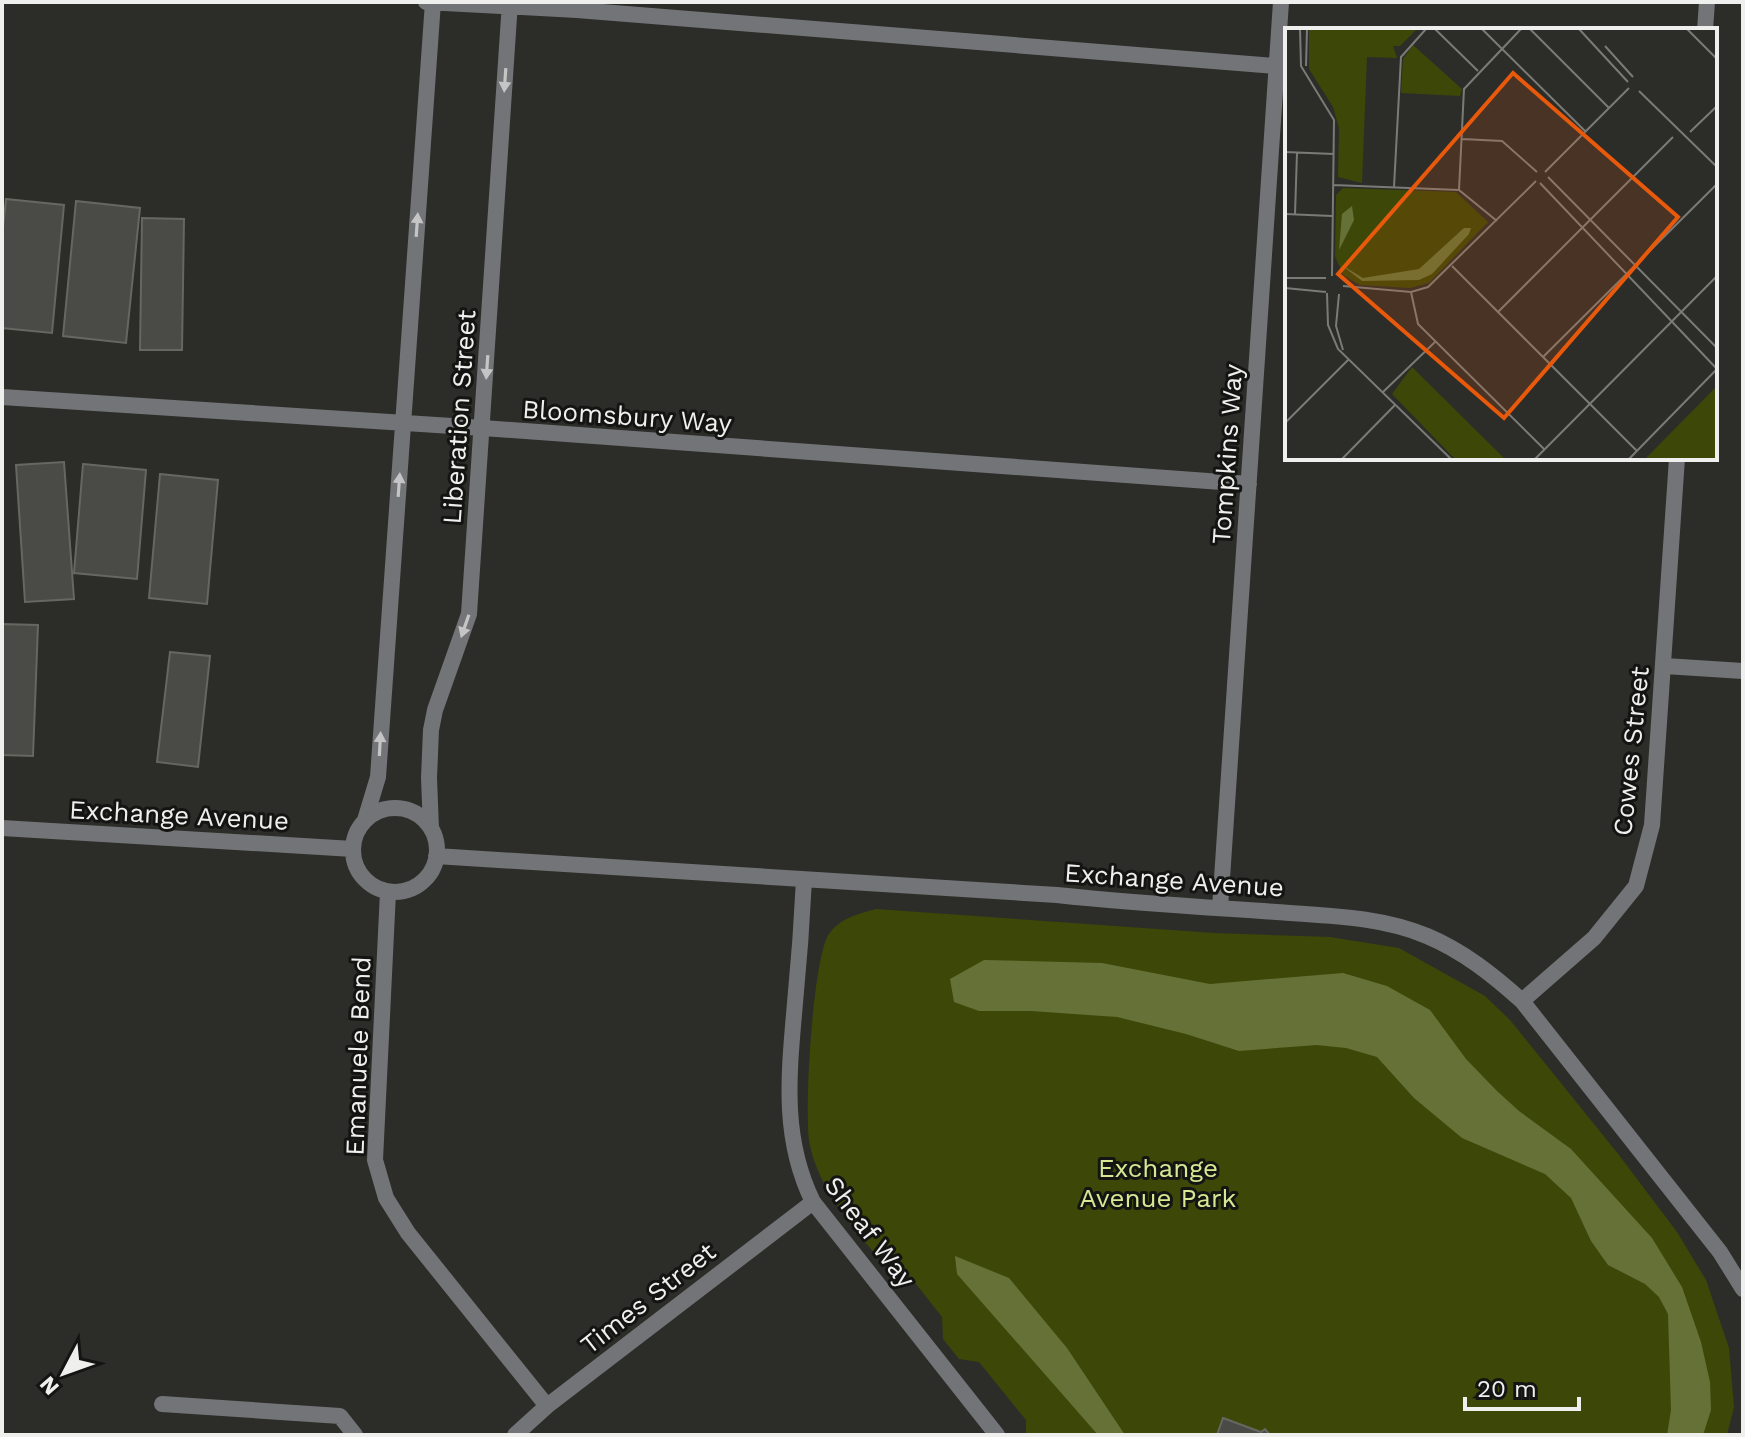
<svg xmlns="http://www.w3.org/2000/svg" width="1745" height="1437" font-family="'Work Sans',sans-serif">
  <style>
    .green { fill: #3d4708 }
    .water { fill: #657137 }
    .building { fill: #4a4b46; stroke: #666761; stroke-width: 2 }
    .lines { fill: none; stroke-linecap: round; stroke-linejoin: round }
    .lane { stroke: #737477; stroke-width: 16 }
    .street { stroke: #737477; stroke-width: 16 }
    .oneway { fill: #c4c5c4 }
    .labels { text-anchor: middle; stroke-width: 6; stroke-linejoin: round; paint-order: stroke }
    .street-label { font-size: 26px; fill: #eff0ed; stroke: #141513 }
    .park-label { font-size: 26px; fill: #d6e992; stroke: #141513 }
    .inset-road { fill: none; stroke: #7a7b77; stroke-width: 2 }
    .view { fill: #e8590c; fill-opacity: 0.15; stroke: #e8590c; stroke-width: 4 }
    .inset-edge { fill: none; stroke: #eff0ed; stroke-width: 4 }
  </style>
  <rect width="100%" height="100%" fill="#2c2d28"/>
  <path class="green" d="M 876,909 L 1214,933 L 1330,937 L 1399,948 L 1485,996 L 1510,1020 L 1619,1155 L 1677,1232 L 1706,1280 L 1729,1348 L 1734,1407 L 1727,1435 L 1026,1435 L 1026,1420 L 979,1362 L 959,1359 L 943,1339 L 942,1317 L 894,1256 L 875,1254 C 848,1221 820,1189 810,1146 C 803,1117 813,956 829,934 C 840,918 858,914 876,909 Z"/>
  <path class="water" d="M 984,960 L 1102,963 L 1210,984 L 1343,973 L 1387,986 L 1430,1010 L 1466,1059 L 1497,1091 L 1519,1111 L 1571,1149 L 1652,1238 L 1682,1287 L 1701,1342 L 1710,1382 L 1711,1410 L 1703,1435 L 1667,1435 L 1671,1410 L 1668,1314 L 1659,1297 L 1645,1284 L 1608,1265 L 1591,1241 L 1571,1198 L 1545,1174 L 1462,1138 L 1414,1098 L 1377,1057 L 1346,1048 L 1317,1045 L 1239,1051 L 1186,1034 L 1117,1017 L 1031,1011 L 979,1011 L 954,1002 L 950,979 Z
    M 955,1256 L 1009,1278 L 1067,1348 L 1125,1435 L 1098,1435 L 957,1274 Z"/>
  <path class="building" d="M 6,199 L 64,205 L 52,333 L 2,328 L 2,237 Z
    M 76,201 L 140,208 L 126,343 L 63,336 Z
    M 142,218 L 184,219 L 182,350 L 140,350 Z
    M 64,462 L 74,599 L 25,602 L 16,465 Z
    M 83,464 L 146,470 L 137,579 L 74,573 Z
    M 160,474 L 218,480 L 207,604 L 149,598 Z
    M 2,624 L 38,625 L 33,756 L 2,755 Z
    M 170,652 L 210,656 L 198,767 L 157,762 Z
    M 1223,1418 L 1261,1432 L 1265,1429 L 1270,1435 L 1217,1435 Z"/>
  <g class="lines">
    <path class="lane" d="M 162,1404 L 340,1416 L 355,1435"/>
    <path class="street" d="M 426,2 L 577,10 L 1276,66
      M 1705,30 L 1707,2
      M 2,397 L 483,428 L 1249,484
      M 1665,666 L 1743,671
      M353 850a42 42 0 1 1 84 0a42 42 0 1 1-84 0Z
      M 365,820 L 378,777 L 433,2
      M 2,828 L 353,849
      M 431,829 L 429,778 L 431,730 L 435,710 L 469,614 L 510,2
      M 436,856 L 1057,895 C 1130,903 1203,907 1276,912 C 1327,916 1379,916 1427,936 C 1463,951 1493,975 1522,1001 L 1720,1252 L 1743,1289
      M 804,880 C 802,921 799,962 795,1003 C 789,1073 781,1137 813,1202 L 997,1435
      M 388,892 L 375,1160 L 386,1198 L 408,1233 L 547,1406
      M 1220,908 L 1281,2
      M 1522,1001 L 1594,938 L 1636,886 L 1652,825 L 1677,458
      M 515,1435 L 547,1406 L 813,1202"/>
  </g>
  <defs><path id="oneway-solid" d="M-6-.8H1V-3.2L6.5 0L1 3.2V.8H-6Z" transform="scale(2)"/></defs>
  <g class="oneway">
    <use href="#oneway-solid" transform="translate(505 80) rotate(94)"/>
    <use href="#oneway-solid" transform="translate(417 225) rotate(-86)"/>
    <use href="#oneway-solid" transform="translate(487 367) rotate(94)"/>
    <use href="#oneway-solid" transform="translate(399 485) rotate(-86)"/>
    <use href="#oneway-solid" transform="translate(465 626) rotate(109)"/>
    <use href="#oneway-solid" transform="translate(380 744) rotate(-87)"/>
  </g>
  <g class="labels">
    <g class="street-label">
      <text transform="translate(627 416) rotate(4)" y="9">Bloomsbury Way</text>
      <text transform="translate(459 417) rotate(-86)" y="9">Liberation Street</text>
      <text transform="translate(1227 454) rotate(-86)" y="9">Tompkins Way</text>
      <text transform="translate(1631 751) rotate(-84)" y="9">Cowes Street</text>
      <text transform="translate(179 815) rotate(3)" y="9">Exchange Avenue</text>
      <text transform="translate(1174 880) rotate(4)" y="9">Exchange Avenue</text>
      <text transform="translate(358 1056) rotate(-88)" y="9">Emanuele Bend</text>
      <text transform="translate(870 1232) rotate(53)" y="9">Sheaf Way</text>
      <text transform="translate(648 1298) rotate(-38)" y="9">Times Street</text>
    </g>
    <g class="park-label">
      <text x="1158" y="1177">Exchange<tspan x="1158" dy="30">Avenue Park</tspan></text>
    </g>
  </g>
  <g transform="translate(1285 28)">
    <rect width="432" height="432" fill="#2c2d28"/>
    <path d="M 24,1 L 132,1 L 115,18 L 108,18 L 112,30 L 82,29 L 77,155 L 53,149 L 54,100 L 48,79 L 24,41 ZM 128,17 L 177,61 L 175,68 L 116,65 L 118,31 ZM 58,160 L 171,164 L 203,194 L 144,255 L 125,260 L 75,257 L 58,247 L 50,228 L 51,167 ZM 127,339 L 220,431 L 170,431 L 107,366 ZM 432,358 L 432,431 L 360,431 Z" fill="#3d4708"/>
    <path d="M 67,178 L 69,192 L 54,222 L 57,186 ZM 179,200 L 186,200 L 184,206 L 147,246 L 134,252 L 77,253 L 55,236 L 78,250 L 134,241 Z" fill="#657137"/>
    <path class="inset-road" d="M 15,1 L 16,38 L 49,92 L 47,248M 150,1 L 193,43M 197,1 L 300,103M 245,1 L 324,80M 294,1 L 343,54M 402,1 L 432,31M 320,18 L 348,49M 21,38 L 22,1M 354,63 L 432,139M 405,104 L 432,78M 177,111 L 217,113 L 252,144M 0,124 L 49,126M 260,144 L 344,60M 263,149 L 432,320M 255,155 L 432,341M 48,157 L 174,162 L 212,193M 109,159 L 116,29 L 141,1M 174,162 L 179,61 L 236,1M 0,186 L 47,188M 10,186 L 12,125M 167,238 L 352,423M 0,250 L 41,250M 58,258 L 126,264 L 143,259 L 251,153M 0,260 L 41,264M 126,264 L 133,296 L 260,422M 42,265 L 43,297 L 53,321 L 166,431M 54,266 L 51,298 L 58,322M 213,284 L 388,109M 258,329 L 432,156M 98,364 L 150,314M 0,395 L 64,331M 57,431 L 110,377M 250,431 L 432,248M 344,431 L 432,341"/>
    <path class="view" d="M 228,45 L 393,189 L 219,390 L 53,246 Z"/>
    <rect width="432" height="432" class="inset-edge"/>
  </g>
  <rect width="1745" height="1437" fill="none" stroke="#eff0ed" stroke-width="8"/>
  <g transform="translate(64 1373) rotate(229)" stroke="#141513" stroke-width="6" paint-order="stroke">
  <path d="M0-6L14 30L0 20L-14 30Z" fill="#eff0ed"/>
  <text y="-12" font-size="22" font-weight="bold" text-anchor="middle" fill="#eff0ed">N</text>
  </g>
  <path d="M1465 1397v12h114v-12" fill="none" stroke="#eff0ed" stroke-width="4"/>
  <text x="1477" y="1397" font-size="24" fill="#eff0ed" stroke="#141513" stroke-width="6" paint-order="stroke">20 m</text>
</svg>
